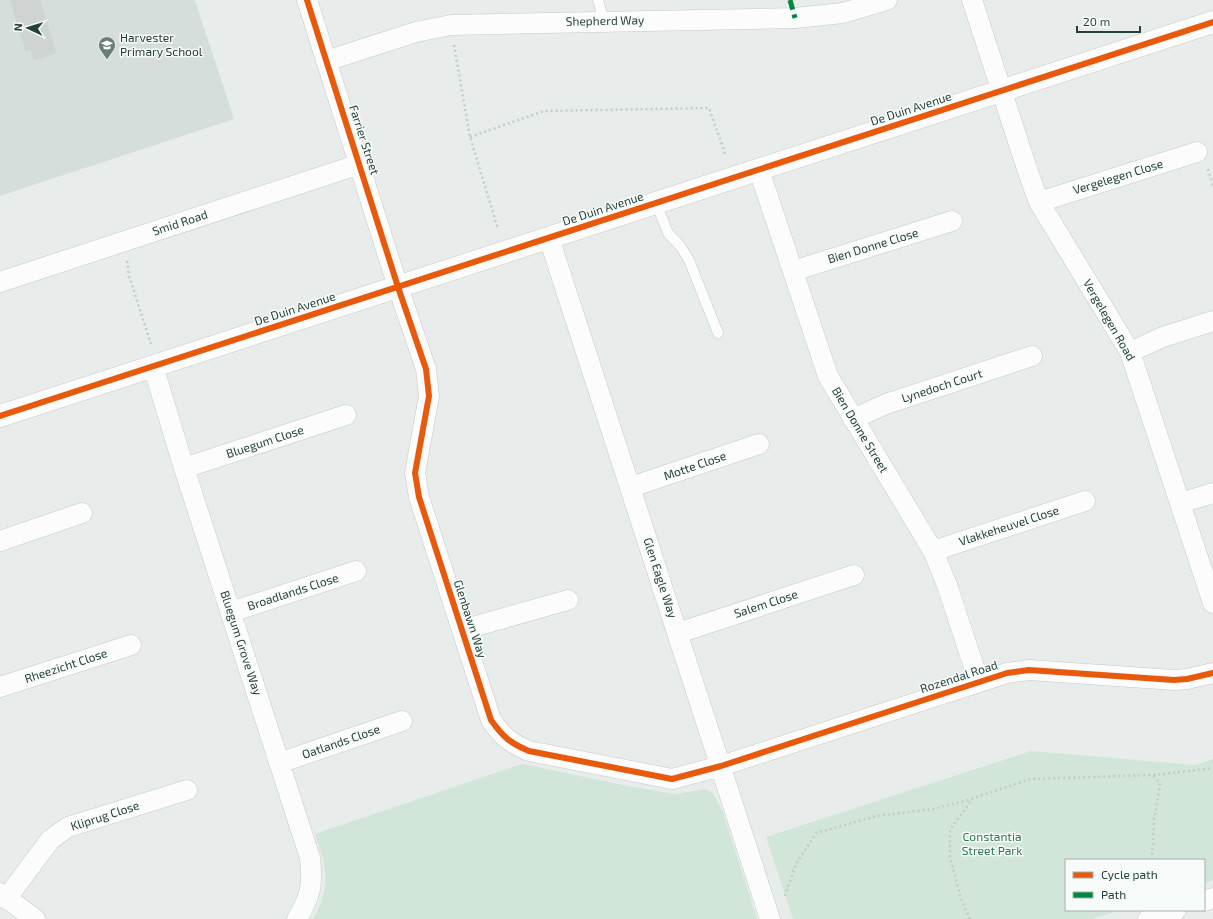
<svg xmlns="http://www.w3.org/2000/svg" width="1213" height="919" font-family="'Exo 2',sans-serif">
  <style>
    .built { fill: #d6dedb }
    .green { fill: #d1e6d8 }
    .building { fill: #cfd4d2; stroke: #d1d6d4 }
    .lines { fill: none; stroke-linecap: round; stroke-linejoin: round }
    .service-casing { stroke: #c5cac8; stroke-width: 11 }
    .minor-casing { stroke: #c5cac8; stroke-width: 21 }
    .tertiary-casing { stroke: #c5cac8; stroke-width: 23 }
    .path { stroke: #c3ccca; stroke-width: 2.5; stroke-dasharray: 2 3; stroke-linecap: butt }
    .service { stroke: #fcfcfc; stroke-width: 10 }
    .minor { stroke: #fcfcfc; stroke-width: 20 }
    .tertiary { stroke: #fcfcfc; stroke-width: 22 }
    .quiet { stroke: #00873e; stroke-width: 5; stroke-dasharray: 10 5; stroke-linecap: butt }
    .cycleway-casing { stroke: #f7fbf9; stroke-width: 8 }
    .cycleway { stroke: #e8590c; stroke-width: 6 }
    .labels { text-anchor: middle; stroke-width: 3; stroke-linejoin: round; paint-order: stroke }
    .street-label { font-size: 12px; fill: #24423a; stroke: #f7fbf9 }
    .poi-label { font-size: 12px; fill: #24423a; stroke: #f7fbf9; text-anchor: start }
    .park-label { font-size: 12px; fill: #2d7a4b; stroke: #f7fbf9 }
  </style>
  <rect width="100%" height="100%" fill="#e8edeb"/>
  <path class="built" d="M 0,0 L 195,0 L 234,119 L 0,196 Z"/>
  <path class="green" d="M 1031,751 L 1195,765 L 1213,759 L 1213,880 L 1204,883 L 1204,860 L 1066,860 L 1066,910 L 1120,910 L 1092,919 L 793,919 L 766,837 Z
    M 522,764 L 633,787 L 675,794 L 706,789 L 712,792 L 722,810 L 757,919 L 313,919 C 332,886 327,868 315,834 Z"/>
  <path class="building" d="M 10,0 L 40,0 L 56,53 L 34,60 L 31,49 L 26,51 Z"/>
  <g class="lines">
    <g class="service-casing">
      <path id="service" d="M 598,0 L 604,21
        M 656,203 L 668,233 L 681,247 L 689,260 L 718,333"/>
    </g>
    <g class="minor-casing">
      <path id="minor" d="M 307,0 L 398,287 L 426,369 L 429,396 L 415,473 L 419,497 L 491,720 C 503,737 510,743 529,751 L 672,779 L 721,766 L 1007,673 L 1029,670 L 1174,680 L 1187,679 L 1213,673
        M 972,0 L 1029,175 L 1039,202 L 1130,352 L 1213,603
        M 326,61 L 416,32 L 451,25 L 795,18 L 843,13 L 887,0
        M 759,170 L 828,376 L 933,551 L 947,585 L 979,682
        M 1039,202 L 1197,152
        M 549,238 L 770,919
        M 793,271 L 952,221
        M 0,282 L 360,164
        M 1130,352 L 1163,337 L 1213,321
        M 153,366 L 184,468 L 310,858 C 313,885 311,895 297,919
        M 853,419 L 886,404 L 1032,356
        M 184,468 L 346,415
        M 631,487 L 759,444
        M 1180,503 L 1213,493
        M 0,541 L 82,513
        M 933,551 L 1085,501
        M 231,612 L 356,571
        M 462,630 L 568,600
        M 678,633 L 854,575
        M 0,687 L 131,645
        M 279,763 L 402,721
        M 0,893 L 35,919
        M 6,899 L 50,840 L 68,827 L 187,790
        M 1204,901 L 1213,898
        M 1148,919 L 1176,910"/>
    </g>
    <g class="tertiary-casing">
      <path id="tertiary" d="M 0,416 L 1213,22"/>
    </g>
    <path class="path" d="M 454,45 L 470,137 L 498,229
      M 470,137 L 544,111 L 709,108 L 726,156
      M 1208,169 L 1213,186
      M 127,261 L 129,276 L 151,344
      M 1152,860 L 1154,820 L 1160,784 L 1154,776
      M 785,896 L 796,864 L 816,833 L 877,816 L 933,809 L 972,799
      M 970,919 L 961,899 L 950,857 L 950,830 L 973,798 L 1031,779 L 1154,775 L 1213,768"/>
    <use href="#service" class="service"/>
    <use href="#minor" class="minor"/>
    <use href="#tertiary" class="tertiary"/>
    <path class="quiet" d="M 790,0 L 795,18"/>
    <g class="cycleway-casing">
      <path id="cycleway" d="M 307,0 L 398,287 L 426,369 L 429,396 L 415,473 L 419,497 L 491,720 C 503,737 510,743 529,751 L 672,779 L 721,766 L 1007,673 L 1029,670 L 1174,680 L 1187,679 L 1213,673
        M 0,416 L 1213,22"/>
    </g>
    <use href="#cycleway" class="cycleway"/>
  </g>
  <defs>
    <g id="school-pin" transform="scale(0.9)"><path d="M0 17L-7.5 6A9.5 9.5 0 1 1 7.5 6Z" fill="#697e78" stroke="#f7fbf9"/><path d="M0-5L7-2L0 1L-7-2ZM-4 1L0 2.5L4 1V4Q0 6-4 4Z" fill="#fff"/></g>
  </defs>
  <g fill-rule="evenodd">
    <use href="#school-pin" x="107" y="45"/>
  </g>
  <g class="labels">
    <g class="street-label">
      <text transform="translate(605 21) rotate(-1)" y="4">Shepherd Way</text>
      <text transform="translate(911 109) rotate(-18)" y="4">De Duin Avenue</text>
      <text transform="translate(364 140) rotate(72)" y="4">Farrier Street</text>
      <text transform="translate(1118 177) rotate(-17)" y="4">Vergelegen Close</text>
      <text transform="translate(603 209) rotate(-18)" y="4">De Duin Avenue</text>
      <text transform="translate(180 223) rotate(-18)" y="4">Smid Road</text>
      <text transform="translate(873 246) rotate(-17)" y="4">Bien Donne Close</text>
      <text transform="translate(295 309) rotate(-18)" y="4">De Duin Avenue</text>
      <text transform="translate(1109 320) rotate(60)" y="4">Vergelegen Road</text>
      <text transform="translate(942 386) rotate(-18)" y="4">Lynedoch Court</text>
      <text transform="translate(860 430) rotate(59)" y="4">Bien Donne Street</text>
      <text transform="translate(265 442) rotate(-18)" y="4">Bluegum Close</text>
      <text transform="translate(695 466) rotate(-19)" y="4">Motte Close</text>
      <text transform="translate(1009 526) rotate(-18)" y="4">Vlakkeheuvel Close</text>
      <text transform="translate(660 578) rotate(72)" y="4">Glen Eagle Way</text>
      <text transform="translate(293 592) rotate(-18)" y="4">Broadlands Close</text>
      <text transform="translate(766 604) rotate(-18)" y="4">Salem Close</text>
      <text transform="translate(470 619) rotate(72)" y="4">Glenbawn Way</text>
      <text transform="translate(241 643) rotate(72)" y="4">Bluegum Grove Way</text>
      <text transform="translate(66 666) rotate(-18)" y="4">Rheezicht Close</text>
      <text transform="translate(959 677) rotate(-18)" y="4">Rozendal Road</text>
      <text transform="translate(341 742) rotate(-19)" y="4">Oatlands Close</text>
      <text transform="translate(105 816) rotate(-18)" y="4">Kliprug Close</text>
    </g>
    <g class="poi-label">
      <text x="120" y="42">Harvester<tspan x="120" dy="14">Primary School</tspan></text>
    </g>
    <g class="park-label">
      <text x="992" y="841">Constantia<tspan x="992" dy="14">Street Park</tspan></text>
    </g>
  </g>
  <rect x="1065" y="859" width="140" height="52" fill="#f7fbf9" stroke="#a3b1ad"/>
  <rect x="1073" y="872" width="20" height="6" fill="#e8590c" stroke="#a3b1ad"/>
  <text x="1101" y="879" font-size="12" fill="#24423a">Cycle path</text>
  <rect x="1073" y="892" width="20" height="6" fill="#00873e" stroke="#a3b1ad"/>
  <text x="1101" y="899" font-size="12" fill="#24423a">Path</text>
  <g transform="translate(28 28) rotate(274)" stroke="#f7fbf9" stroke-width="3" paint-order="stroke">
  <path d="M0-3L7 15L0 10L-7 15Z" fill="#24423a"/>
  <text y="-6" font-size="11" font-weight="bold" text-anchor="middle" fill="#24423a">N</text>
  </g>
  <path d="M1077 26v6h63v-6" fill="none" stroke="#24423a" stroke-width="2"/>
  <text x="1083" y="26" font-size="12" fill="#24423a" stroke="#f7fbf9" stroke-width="3" paint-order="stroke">20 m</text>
</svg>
